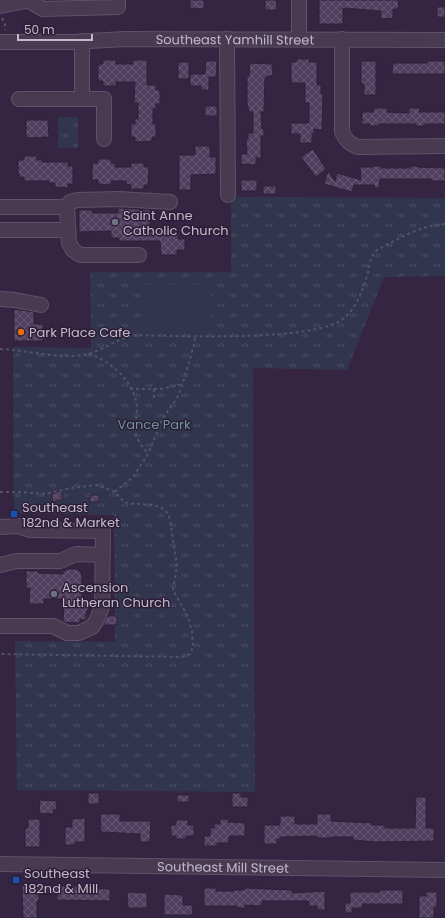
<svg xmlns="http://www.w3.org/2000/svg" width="445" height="918" font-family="Poppins,sans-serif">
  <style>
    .grass { fill: url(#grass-tufts) }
    .pitch { fill: #32354e }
    .building { fill: url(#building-cross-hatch); stroke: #2e2139 }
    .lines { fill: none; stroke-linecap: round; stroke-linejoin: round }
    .minor-casing { stroke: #5f5269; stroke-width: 16 }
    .path { stroke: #54526a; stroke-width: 2; stroke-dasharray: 3 3; stroke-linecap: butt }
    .minor { stroke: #473a51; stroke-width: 14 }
    .worship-dot { fill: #6b7280; stroke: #2c1f37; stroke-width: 1.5 }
    .food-dot { fill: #e8710a; stroke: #2c1f37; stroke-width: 1.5 }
    .transit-dot { fill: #1a4fb4; stroke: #2c1f37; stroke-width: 1.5 }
    .labels { text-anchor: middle; stroke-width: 3; stroke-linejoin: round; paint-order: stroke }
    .street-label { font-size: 13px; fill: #c3b7cc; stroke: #2c1f37 }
    .poi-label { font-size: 13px; fill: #c3b7cc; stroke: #2c1f37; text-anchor: start }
    .park-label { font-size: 13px; fill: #6d939d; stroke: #2c1f37 }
  </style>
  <defs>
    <pattern id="grass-tufts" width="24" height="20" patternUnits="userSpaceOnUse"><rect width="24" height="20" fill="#32354e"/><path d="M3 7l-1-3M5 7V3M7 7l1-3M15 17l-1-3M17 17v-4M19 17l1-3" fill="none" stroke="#4e5066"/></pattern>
    <pattern id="building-cross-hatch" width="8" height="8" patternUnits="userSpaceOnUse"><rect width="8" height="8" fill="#513f60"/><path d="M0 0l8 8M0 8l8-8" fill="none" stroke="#685876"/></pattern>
  </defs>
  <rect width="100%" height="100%" fill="#352542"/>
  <path class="grass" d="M 58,117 L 78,117 L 78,148 L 58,148 Z
    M 231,197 L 445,198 L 445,276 L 384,277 L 347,370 L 253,368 L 255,792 L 17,790 L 15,641 L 115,642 L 114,515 L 14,513 L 13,347 L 91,348 L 90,272 L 231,272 Z"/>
  <path class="pitch" d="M 143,285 L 211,285 L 211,330 L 143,330 Z"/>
  <path class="building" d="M 190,0 L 204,0 L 204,9 L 190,8 Z
    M 265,0 L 276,0 L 277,10 L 265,10 Z
    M 319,0 L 398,0 L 399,9 L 393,9 L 393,18 L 381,19 L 381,11 L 343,8 L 343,24 L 319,24 Z
    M 437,7 L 445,7 L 445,17 L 437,17 Z
    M 297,59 L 309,59 L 309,62 L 317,62 L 317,85 L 321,85 L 321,94 L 323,94 L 322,130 L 314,129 L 314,134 L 312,134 L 312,143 L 300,143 L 300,134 L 291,134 L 291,123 L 309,123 L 309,103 L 305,103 L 305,83 L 291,83 L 291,62 L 296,62 Z
    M 103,60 L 116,60 L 116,64 L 133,64 L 133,60 L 147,60 L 147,85 L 156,85 L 156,90 L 160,90 L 160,104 L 156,104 L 156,109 L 153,109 L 153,124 L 156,124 L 156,137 L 152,137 L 152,141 L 135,142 L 135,137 L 131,137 L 131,124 L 135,124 L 135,119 L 138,119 L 138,103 L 134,103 L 135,82 L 116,82 L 116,86 L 103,86 L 103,81 L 98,81 L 98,68 L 99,64 L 103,64 Z
    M 206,61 L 217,61 L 216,77 L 209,77 L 209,90 L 201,90 L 201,86 L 190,86 L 190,74 L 205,74 Z
    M 361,61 L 376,61 L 376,95 L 364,95 L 364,84 L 361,84 Z
    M 427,61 L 445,61 L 445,74 L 392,74 L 393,63 L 427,63 Z
    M 178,62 L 189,62 L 189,79 L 178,79 Z
    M 250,63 L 272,64 L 273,76 L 267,76 L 267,78 L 265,78 L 264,107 L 264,112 L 261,112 L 262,129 L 264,129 L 264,136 L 261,136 L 261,158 L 256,158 L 256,165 L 241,164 L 241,154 L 247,154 L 246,139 L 248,139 L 248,133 L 253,133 L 253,112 L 249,112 L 247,103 L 247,76 L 249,76 Z
    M 205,106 L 217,106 L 217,116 L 205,116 Z
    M 374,108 L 387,108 L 387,112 L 409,113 L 409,108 L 420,108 L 419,112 L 445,112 L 445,124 L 425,124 L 425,126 L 416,126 L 416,124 L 379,124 L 379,126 L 370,126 L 370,124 L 362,124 L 362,112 L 374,112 Z
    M 26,120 L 48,120 L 49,137 L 26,138 Z
    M 195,146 L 210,146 L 210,157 L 216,157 L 216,174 L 191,175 L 191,190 L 179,190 L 179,155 L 195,155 Z
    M 313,149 L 326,169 L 316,177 L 301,157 Z
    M 24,156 L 37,156 L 37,160 L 42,160 L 42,162 L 68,162 L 68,166 L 73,166 L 73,184 L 68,184 L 68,188 L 55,187 L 55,183 L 49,183 L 49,181 L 24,181 L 24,177 L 19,177 L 19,173 L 18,173 L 18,160 L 24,160 Z
    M 98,159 L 111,159 L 111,163 L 115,163 L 115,167 L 131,167 L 131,163 L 144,163 L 144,167 L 149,167 L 148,185 L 144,185 L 144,189 L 131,189 L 131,185 L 126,184 L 126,181 L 111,181 L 111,185 L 98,184 L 98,180 L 92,180 L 92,167 L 93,163 L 98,163 Z
    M 373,166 L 381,166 L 381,168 L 410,168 L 409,166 L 417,166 L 417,167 L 445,168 L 445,181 L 431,181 L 431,179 L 380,179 L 379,188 L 375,188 L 374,185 L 354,185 L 352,192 L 324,184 L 328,171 L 335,181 L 337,173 L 361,180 L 360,167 L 373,167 Z
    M 241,180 L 257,180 L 257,191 L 241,191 Z
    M 263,186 L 276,186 L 276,194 L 263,194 Z
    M 118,208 L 150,210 L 150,231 L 178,231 L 178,239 L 185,239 L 185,250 L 177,250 L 177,255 L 161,255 L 160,241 L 119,241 L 119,238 L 111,238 L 111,231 L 79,232 L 79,210 L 92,210 L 92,213 L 118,213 Z
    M 14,309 L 34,312 L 34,324 L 43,324 L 43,341 L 14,341 Z
    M 61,491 L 63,499 L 53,502 L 51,494 Z
    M 90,495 L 99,495 L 99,502 L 90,502 Z
    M 67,569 L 78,569 L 78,571 L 81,571 L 81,575 L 82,575 L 82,601 L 89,601 L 88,611 L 86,611 L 86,620 L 80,619 L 80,623 L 63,622 L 64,599 L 44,599 L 44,604 L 29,604 L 30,588 L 26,588 L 26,571 L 38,571 L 38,573 L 63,574 L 63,570 L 66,571 Z
    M 107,616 L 117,616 L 117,625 L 104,625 Z
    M 88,793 L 99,793 L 99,804 L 88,804 Z
    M 232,793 L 241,793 L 241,797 L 248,797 L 248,807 L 232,807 Z
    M 177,795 L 189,795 L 189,802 L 177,802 Z
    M 416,797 L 426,797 L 426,828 L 434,828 L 434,841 L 376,842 L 353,840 L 353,837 L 331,837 L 331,838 L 317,838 L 317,836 L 281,837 L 281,839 L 277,839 L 277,844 L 264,844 L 264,825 L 280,825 L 280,816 L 295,816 L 295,824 L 317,824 L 317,814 L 331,814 L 331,821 L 372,823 L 372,825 L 385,825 L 385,828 L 415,828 Z
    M 40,800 L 57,801 L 56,810 L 53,810 L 53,814 L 39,813 Z
    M 100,814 L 120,814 L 120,821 L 151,821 L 150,842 L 140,842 L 140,834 L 101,832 Z
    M 85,818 L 85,842 L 75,842 L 75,845 L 65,845 L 65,827 L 72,827 L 72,819 Z
    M 28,819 L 40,819 L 40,847 L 25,847 L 25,828 L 28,828 Z
    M 220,819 L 228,819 L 228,822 L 245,823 L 245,836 L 229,836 L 229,843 L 217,843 L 217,846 L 204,846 L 204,836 L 210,836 L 210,828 L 214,828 L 214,824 L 220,824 Z
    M 176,820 L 188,820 L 188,825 L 194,825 L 194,836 L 186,836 L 186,839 L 176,839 L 176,836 L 171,836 L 171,825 L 176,825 Z
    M 31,884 L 43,884 L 43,886 L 83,886 L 83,888 L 110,889 L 110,901 L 57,900 L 57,894 L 39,894 L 39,901 L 37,901 L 37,918 L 23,918 L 22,885 L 31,885 Z
    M 204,888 L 216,888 L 216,891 L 234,891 L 234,890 L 245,890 L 245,888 L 292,890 L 292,893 L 325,891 L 325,910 L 317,910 L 317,906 L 309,906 L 309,901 L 262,901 L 262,906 L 245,905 L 245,908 L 237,908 L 237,906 L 204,906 Z
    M 380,890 L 403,890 L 403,904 L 362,904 L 362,908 L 352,908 L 352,913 L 345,913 L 345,903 L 350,903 L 350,892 L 380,892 Z
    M 127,892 L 147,893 L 147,908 L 130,908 L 128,907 Z
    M 426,892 L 437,892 L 437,907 L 434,907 L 434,918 L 419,918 L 419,896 L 426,896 Z
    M 164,894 L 183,895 L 183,905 L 193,905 L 192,915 L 164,915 Z"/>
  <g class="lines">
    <g class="minor-casing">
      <g id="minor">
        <path d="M 29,1 L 43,9 L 118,7 L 118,0"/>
        <path d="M 0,6 L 30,0"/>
        <path d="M 227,39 L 228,195"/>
        <path d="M 299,39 L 299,0"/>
        <path d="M 342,39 L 342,132 C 346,140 349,144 358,147 L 445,146"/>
        <path d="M 82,41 L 82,99"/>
        <path id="s1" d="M 0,42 L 72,42 L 125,39 L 445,40"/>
        <path d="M 19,99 L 104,99 L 104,139"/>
        <path d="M 0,207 L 67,207"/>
        <path d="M 0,230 L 67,230"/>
        <path d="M 139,255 L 80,255 L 73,250 L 69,243 L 67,207 L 70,202 L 78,200 L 118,199 L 170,202"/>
        <path d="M 0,299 L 15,300 L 41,305"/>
        <path d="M 0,527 L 18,526 L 31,530 L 103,531 L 102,606 L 97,620 L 92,627 L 79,633 L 67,633 L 53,626 L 0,626"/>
        <path d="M 0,565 L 17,561 L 60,561 L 76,554 L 102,555"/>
        <path id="s2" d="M 0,864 L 445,870"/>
      </g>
    </g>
    <path class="path" d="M 2,18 L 5,24 L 5,30
      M 0,349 C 27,350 55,359 83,355 C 102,352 118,337 137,335 C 177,336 318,342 344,318 C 358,306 363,289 368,272 C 370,264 370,256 377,250 C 398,239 421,225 445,224
      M 89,354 C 112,361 135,383 137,407 C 137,417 134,426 136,435 C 138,442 144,448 148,454
      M 130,389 L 161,389 L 183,384
      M 154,398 L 154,389
      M 0,492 L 20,492 L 45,494 L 71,488 L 97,485 L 115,492 L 124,502 C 140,507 166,499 170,520 L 177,566 L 173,590 L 188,617 L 192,631 L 193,647 L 190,654 L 182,657 L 0,654
      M 115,492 L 134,476 L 148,454 L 163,418 L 177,398 L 181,389 L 194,345 L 195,336"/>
    <use href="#minor" class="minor"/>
  </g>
  <g class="worship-dot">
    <circle cx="115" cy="222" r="4"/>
    <circle cx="54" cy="594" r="4"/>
  </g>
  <circle class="food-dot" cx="21" cy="332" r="4"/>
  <g class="transit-dot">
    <rect x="10" y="510" width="8" height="8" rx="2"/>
    <rect x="12" y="876" width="8" height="8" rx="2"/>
  </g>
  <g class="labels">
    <g class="street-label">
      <text dy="5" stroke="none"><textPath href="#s1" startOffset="235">Southeast Yamhill Street</textPath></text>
      <text dy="5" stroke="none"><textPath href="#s2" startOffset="223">Southeast Mill Street</textPath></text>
    </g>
    <g class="poi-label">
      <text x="123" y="220">Saint Anne<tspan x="123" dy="15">Catholic Church</tspan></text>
      <text x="29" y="337">Park Place Cafe</text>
      <text x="22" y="512">Southeast<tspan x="22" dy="15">182nd &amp; Market</tspan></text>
      <text x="62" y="592">Ascension<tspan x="62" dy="15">Lutheran Church</tspan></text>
      <text x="24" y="878">Southeast<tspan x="24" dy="15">182nd &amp; Mill</tspan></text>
    </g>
    <g class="park-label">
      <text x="154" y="429">Vance Park</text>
    </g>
  </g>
  <path d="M18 34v6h74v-6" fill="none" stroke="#c3b7cc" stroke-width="2"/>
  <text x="24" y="34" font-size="12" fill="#c3b7cc" stroke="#2c1f37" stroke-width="3" paint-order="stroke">50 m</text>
</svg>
